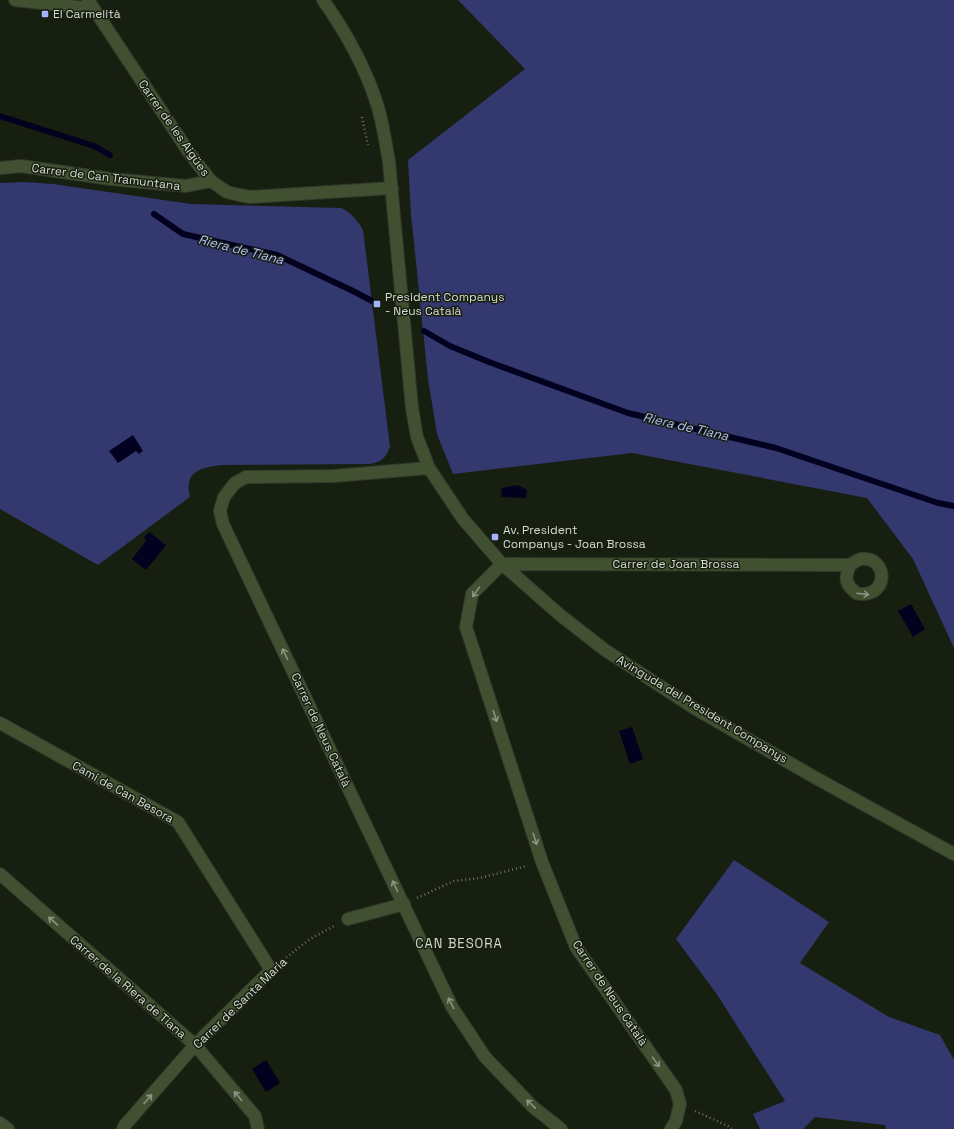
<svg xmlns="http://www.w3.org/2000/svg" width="954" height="1129" font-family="'Space Grotesk',sans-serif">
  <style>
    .green { fill: #33396e }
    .water { fill: #030120 }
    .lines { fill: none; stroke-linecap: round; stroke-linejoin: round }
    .stream { stroke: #030120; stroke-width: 6 }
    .street-casing { stroke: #32392b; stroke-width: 14 }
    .path { stroke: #6b7265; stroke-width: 2.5; stroke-dasharray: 1 3; stroke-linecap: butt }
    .street { stroke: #405031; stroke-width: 12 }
    .oneway { stroke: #8b9681 }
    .poi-dot { fill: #a4b2fc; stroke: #171f10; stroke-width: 1.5 }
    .labels { text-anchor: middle; stroke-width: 3; stroke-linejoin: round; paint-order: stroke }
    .poi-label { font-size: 12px; fill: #d6dbd1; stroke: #171f10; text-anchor: start }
    .street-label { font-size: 12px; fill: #d6dbd1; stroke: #171f10 }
    .water-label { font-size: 13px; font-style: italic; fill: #b0bcfb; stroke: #171f10 }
    .neighbourhood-label { font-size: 13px; letter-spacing: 1px; fill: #d6dbd1; stroke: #171f10 }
  </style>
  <rect width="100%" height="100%" fill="#171f10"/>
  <path class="green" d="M 458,0 L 954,0 L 954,648 L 913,559 L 867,498 L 632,453 L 453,474 L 437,434 L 428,379 L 411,214 L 408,160 L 525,69 Z
    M 25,182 L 53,184 L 191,204 L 341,208 C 352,213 357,220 363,230 L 390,447 C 385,459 381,462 369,464 L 221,465 C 200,468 184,471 190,497 L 98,565 L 0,509 L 0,183 Z
    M 734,860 L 829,922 L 800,963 L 889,1017 L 940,1035 L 954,1060 L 954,1129 L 886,1129 L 885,1125 L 815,1117 L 803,1129 L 760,1129 L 753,1114 L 785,1101 L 716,993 L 676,939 Z"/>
  <path class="water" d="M 133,435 L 143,451 L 139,454 L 136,451 L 118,463 L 109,451 Z
    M 518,485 L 527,490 L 526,498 L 501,497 L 502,488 Z
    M 149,532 L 166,545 L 146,570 L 132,559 L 146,541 L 144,537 Z
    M 911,604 L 925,629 L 913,637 L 898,611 Z
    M 632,727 L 643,759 L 630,764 L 619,731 Z
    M 266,1060 L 280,1083 L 266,1092 L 252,1069 Z"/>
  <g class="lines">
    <path class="stream" d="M 0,116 L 94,146 L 110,155
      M 154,214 L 183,234 L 277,255 L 353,291 L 374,302
      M 424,331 L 450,346 L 489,362 L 628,413 L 776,448 L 938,503 L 954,506"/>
    <g class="street-casing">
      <path id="street" d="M 15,0 L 94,9
        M 88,0 L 190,154 L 211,181 L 227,192 L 239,195 L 250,197 L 392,188
        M 323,0 C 345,31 364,65 376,101 C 383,121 385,141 389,162 L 412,408 L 417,437 L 429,468 L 463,519 L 502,564 L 560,615 L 605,650 L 694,708 L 814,777 L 954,854
        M 0,168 L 21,166 L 111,179 L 186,186 L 211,181
        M 429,468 L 334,476 L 246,477 L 235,483 L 224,497 L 220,511 L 223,524 L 452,1007 L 485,1057 L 533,1107 L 561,1129
        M 0,723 L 178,822 L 271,970 L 195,1045 L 125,1125 L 123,1129
        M 0,874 L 195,1045 L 255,1116 L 258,1129
        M 348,919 L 404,904
        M 0,1123 L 8,1129
        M 671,1129 L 676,1121 L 680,1104 L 676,1090 L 576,947 L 542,862 L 466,627 L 472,594 L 502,564 L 850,565 C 853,563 857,560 861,559 C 887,556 890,595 861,594 C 857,594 856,593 853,590 C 844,583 846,575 850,565"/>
    </g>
    <path class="path" d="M 362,117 L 368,145
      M 417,898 L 454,881 L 480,878 L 527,866
      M 283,960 L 310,939 L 334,926
      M 695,1111 L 728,1126 L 732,1129"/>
    <use href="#street" class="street"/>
  </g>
  <defs><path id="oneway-shaft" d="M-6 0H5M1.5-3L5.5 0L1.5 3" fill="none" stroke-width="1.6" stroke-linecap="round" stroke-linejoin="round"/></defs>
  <g class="oneway">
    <use href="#oneway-shaft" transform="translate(476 592) rotate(126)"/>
    <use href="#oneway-shaft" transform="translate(863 594) rotate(7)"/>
    <use href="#oneway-shaft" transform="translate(285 654) rotate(-115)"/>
    <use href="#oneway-shaft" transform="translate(495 716) rotate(72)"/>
    <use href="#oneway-shaft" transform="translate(535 839) rotate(72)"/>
    <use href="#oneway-shaft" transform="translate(395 886) rotate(-115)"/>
    <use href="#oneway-shaft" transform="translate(53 921) rotate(-139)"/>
    <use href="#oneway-shaft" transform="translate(451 1003) rotate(-117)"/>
    <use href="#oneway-shaft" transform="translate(656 1062) rotate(55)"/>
    <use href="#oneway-shaft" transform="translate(238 1096) rotate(-130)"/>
    <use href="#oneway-shaft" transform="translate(148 1099) rotate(-49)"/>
    <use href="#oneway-shaft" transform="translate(531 1104) rotate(-136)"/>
  </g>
  <g class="poi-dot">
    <rect x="41" y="10" width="8" height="8" rx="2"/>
    <rect x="373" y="300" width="8" height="8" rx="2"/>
    <rect x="491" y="533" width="8" height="8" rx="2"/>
  </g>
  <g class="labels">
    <g class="poi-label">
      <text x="53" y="18">El Carmelità</text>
      <text x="385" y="301">President Companys<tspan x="385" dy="14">- Neus Català</tspan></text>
      <text x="503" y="534">Av. President<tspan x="503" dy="14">Companys - Joan Brossa</tspan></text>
    </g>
    <g class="street-label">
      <text transform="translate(174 128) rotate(55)" y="4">Carrer de les Aigües</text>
      <text transform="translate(106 177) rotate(7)" y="4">Carrer de Can Tramuntana</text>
      <text x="676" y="568">Carrer de Joan Brossa</text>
      <text transform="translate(702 709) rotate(31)" y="4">Avinguda del President Companys</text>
      <text transform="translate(321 730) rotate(65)" y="4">Carrer de Neus Català</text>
      <text transform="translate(123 792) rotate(29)" y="4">Camí de Can Besora</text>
      <text transform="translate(128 987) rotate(41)" y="4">Carrer de la Riera de Tiana</text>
      <text transform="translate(610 993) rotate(56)" y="4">Carrer de Neus Català</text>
      <text transform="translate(240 1003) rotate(-44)" y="4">Carrer de Santa Maria</text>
    </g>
    <g class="water-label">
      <text transform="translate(241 249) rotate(14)" y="5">Riera de Tiana</text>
      <text transform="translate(686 426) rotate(13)" y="5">Riera de Tiana</text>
    </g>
    <g class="neighbourhood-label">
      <text x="459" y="948">CAN BESORA</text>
    </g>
  </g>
</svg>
